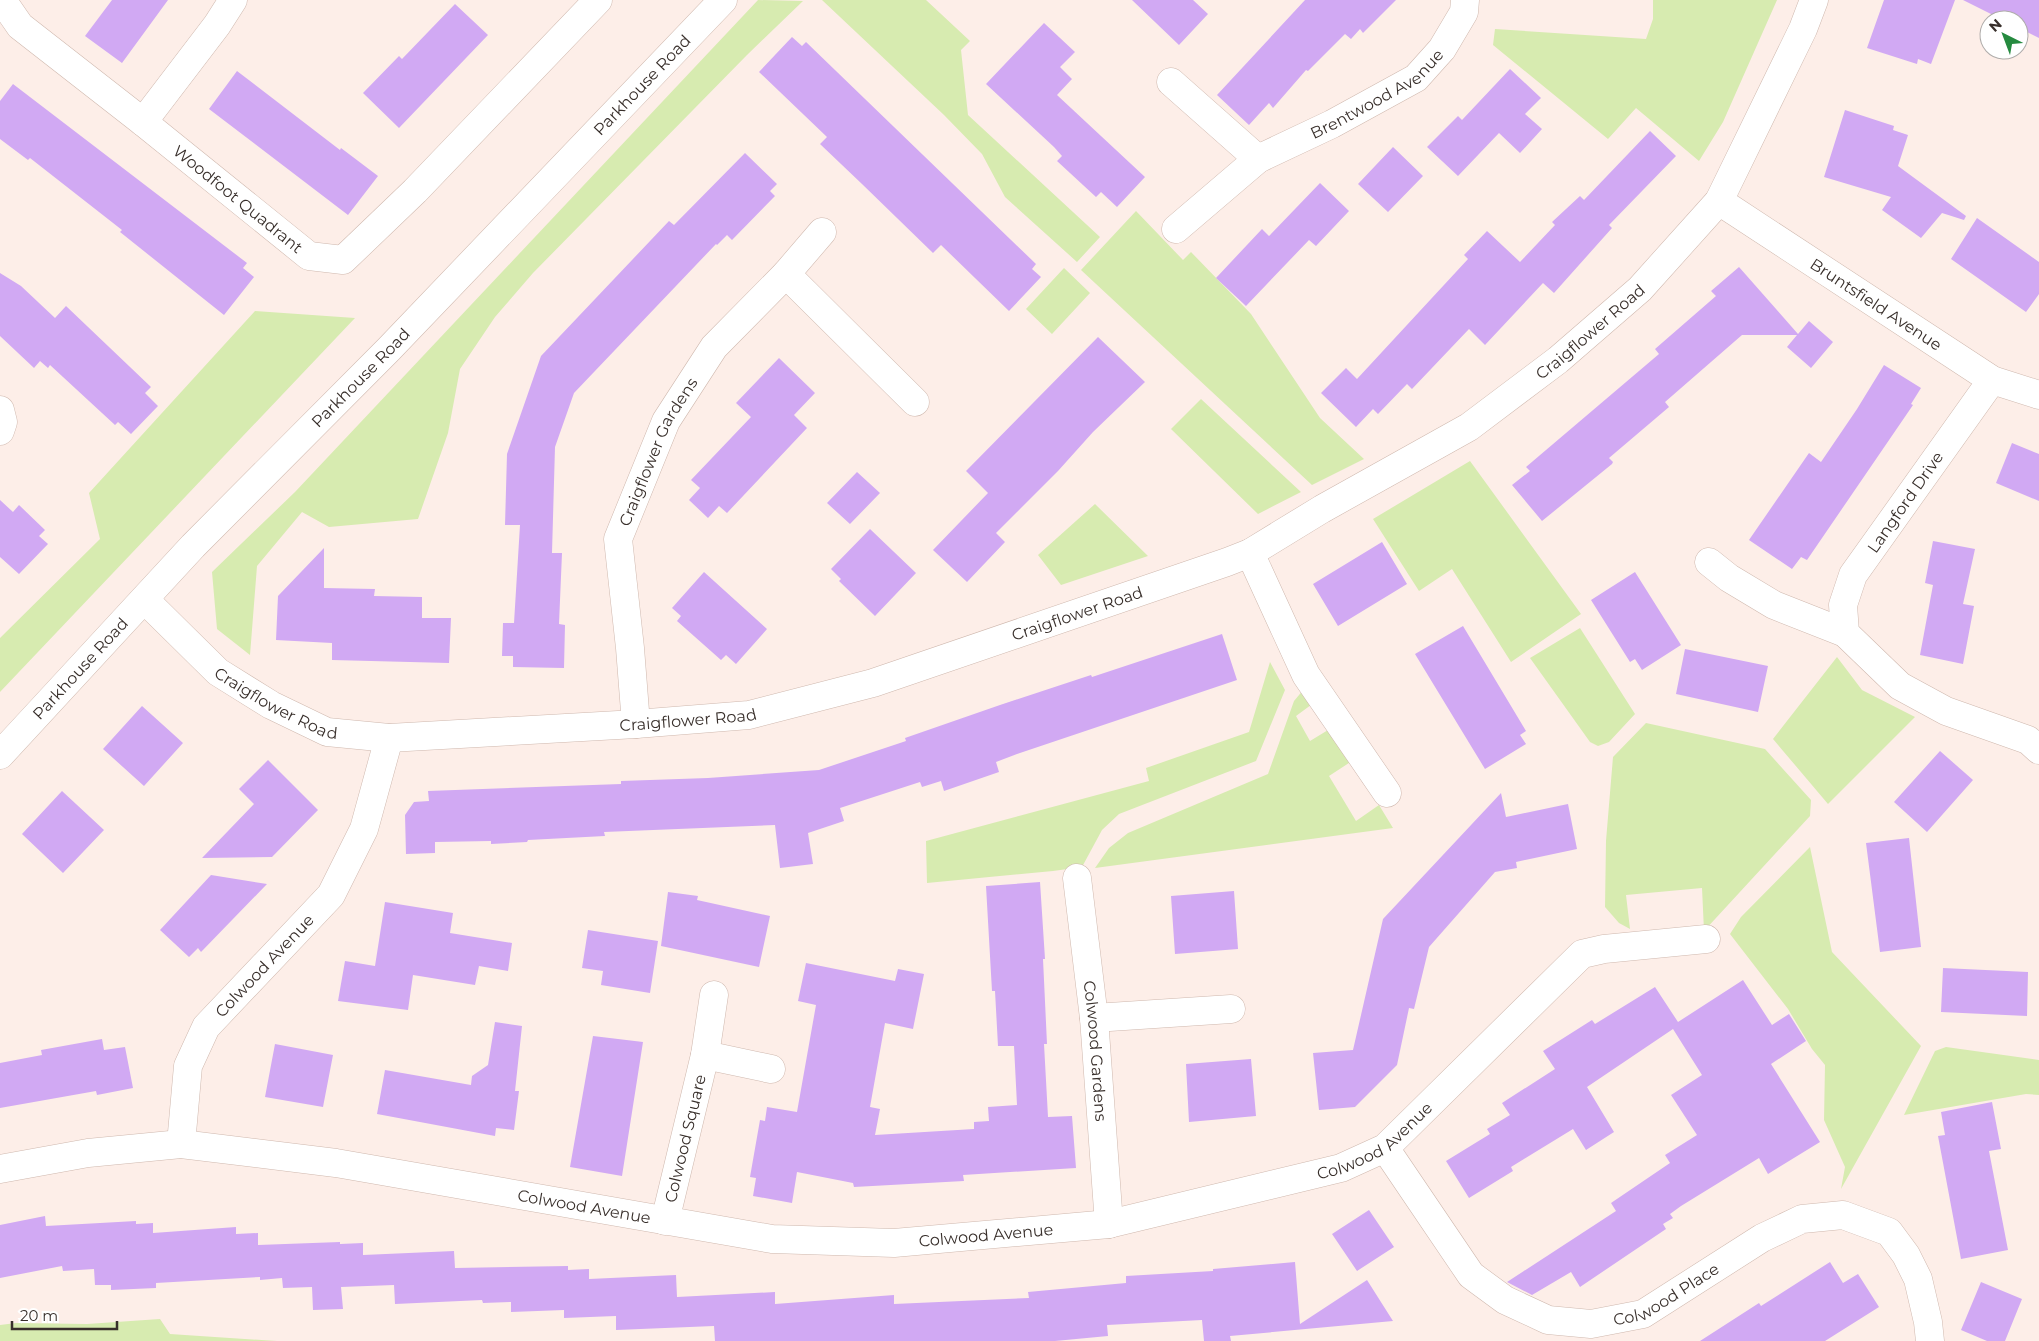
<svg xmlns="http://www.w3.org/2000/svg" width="2039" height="1341" font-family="Montserrat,sans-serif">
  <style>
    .green { fill: #d7ebb0 }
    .building { fill: #d1a9f3 }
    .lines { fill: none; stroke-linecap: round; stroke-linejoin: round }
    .street-casing { stroke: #cfb8ae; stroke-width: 29 }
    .secondary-casing { stroke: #cfb8ae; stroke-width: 29 }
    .street { stroke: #fff; stroke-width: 28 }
    .secondary { stroke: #fff; stroke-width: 28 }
    .labels { text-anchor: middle; stroke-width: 4.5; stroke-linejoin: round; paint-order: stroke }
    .street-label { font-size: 16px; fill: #382f2b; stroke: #fff }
  </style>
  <rect width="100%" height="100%" fill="#fdeee8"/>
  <path class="green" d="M 758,0 L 803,1 L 747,55 L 533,273 L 495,317 L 460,369 L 448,433 L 418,519 L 329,527 L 302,512 L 257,566 L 250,655 L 217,629 L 212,572 L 295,492 Z
    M 822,0 L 926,0 L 970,41 L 961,50 L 968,115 L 1100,237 L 1077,262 L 1005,197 L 982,154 L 944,115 Z
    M 1653,0 L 1777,0 L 1723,122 L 1699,161 L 1636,108 L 1608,139 L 1493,45 L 1495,29 L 1646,39 L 1653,19 Z
    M 1136,211 L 1183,260 L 1191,252 L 1251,314 L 1320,418 L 1364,459 L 1312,485 L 1081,270 Z
    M 1064,268 L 1090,293 L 1052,334 L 1026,309 Z
    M 255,311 L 355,318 L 0,692 L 0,638 L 100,539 L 89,493 Z
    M 1201,399 L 1301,492 L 1258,514 L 1171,429 Z
    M 1470,461 L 1581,614 L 1511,662 L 1452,569 L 1419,591 L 1373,519 Z
    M 1095,504 L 1148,556 L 1061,585 L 1038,555 Z
    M 1580,628 L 1635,714 L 1609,742 L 1598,746 L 1590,742 L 1530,658 Z
    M 1837,657 L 1862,690 L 1915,717 L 1828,804 L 1773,739 Z
    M 1270,662 L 1285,690 L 1256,761 L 1119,814 L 1102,830 L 1082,867 L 1053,871 L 927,883 L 926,841 L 1149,781 L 1146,768 L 1249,732 Z
    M 1304,689 L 1315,702 L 1296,716 L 1310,741 L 1333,727 L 1352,761 L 1329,776 L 1356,821 L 1379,805 L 1393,828 L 1095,868 L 1109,848 L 1128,833 L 1268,774 L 1294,701 Z
    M 1646,723 L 1765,749 L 1811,800 L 1810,816 L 1704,931 L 1702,888 L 1626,895 L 1630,929 L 1619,923 L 1605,907 L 1606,841 L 1613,757 Z
    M 1810,847 L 1832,952 L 1921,1046 L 1841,1189 L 1845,1167 L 1824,1120 L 1825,1065 L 1812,1049 L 1788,1009 L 1730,934 L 1741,917 Z
    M 1946,1047 L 2039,1060 L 2039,1095 L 2026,1094 L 1904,1115 L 1935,1051 Z
    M 160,1319 L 170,1334 L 277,1341 L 0,1341 L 0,1325 L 16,1323 L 87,1324 Z"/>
  <path class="building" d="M 112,0 L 168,0 L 122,63 L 85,36 Z
    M 1132,0 L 1193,0 L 1208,14 L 1179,45 Z
    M 1305,0 L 1396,0 L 1363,33 L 1360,29 L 1351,39 L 1345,34 L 1308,71 L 1306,70 L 1273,108 L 1269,103 L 1249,125 L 1217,95 Z
    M 1884,0 L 1955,0 L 1931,64 L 1918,59 L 1917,64 L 1867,48 Z
    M 1963,0 L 2039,0 L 2039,38 L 2019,28 L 2019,20 L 2003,20 Z
    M 455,4 L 488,35 L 399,128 L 363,93 L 399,56 L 402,59 Z
    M 1044,23 L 1075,52 L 1060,67 L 1072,79 L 1057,95 L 1145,177 L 1117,207 L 1101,192 L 1096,197 L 1057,161 L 1062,156 L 1054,147 L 986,84 Z
    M 792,37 L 802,46 L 806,42 L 1036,264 L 1032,269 L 1041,277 L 1009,311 L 941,245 L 933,253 L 862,184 L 820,144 L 827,137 L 759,72 Z
    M 1510,69 L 1541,98 L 1525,114 L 1542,129 L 1520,153 L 1499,133 L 1458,176 L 1427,147 L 1458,116 L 1462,120 Z
    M 237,71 L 340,150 L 341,148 L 378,176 L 348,215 L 209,109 Z
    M 13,84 L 247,263 L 243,268 L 254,277 L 224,315 L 120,232 L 122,230 L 30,158 L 28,160 L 0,139 L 0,101 Z
    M 1845,110 L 1894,126 L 1893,130 L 1908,135 L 1898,166 L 1966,216 L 1964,220 L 1942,213 L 1921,238 L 1882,210 L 1891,197 L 1824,177 Z
    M 1650,131 L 1676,156 L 1609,225 L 1612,228 L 1554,293 L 1543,283 L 1485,345 L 1469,329 L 1412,389 L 1407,384 L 1378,414 L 1373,409 L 1356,427 L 1321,393 L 1346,368 L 1357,379 L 1468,259 L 1464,255 L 1487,231 L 1520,262 L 1555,225 L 1552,222 L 1580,196 L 1584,200 Z
    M 1393,147 L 1423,176 L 1388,212 L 1358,184 Z
    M 745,153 L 777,184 L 770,191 L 775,196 L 732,240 L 727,235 L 717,245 L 716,244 L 574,393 L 555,447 L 552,553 L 562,553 L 559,624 L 565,625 L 564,668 L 513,667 L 513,656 L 502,656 L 503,623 L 514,623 L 520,525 L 505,525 L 507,454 L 541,356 L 669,221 L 674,225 Z
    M 1320,183 L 1349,211 L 1316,246 L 1309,240 L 1246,306 L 1216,278 L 1262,229 L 1269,236 Z
    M 1977,218 L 2039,262 L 2039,294 L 2026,312 L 1951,259 Z
    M 1739,267 L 1798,334 L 1809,321 L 1833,342 L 1811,368 L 1787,347 L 1797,335 L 1742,335 L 1665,402 L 1669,407 L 1609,458 L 1613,462 L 1612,464 L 1542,521 L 1512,485 L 1530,471 L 1526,467 L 1659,354 L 1655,349 L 1716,296 L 1711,291 Z
    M 0,273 L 21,286 L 55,318 L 66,306 L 151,387 L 145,393 L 158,406 L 131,434 L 118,422 L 115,425 L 50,365 L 48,368 L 40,361 L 34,368 L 0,336 Z
    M 1098,337 L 1145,382 L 1093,432 L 1058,471 L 996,533 L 1005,542 L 967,582 L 933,550 L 988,493 L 966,471 Z
    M 779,358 L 815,393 L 794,415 L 807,428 L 727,513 L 719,506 L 708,518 L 689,500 L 700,488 L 691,480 L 751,417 L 736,403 Z
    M 1884,365 L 1921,388 L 1911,404 L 1913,405 L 1807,560 L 1801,557 L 1792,569 L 1749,540 L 1809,453 L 1821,462 L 1857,409 Z
    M 2012,443 L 2039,454 L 2039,501 L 1996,483 Z
    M 857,472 L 880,493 L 850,524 L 827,503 Z
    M 0,500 L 13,512 L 19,505 L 45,530 L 39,536 L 48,544 L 19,574 L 0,557 Z
    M 870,529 L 916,573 L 875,616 L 839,581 L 841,579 L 831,569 Z
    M 1933,541 L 1975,549 L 1963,604 L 1974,606 L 1963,664 L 1920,655 L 1933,585 L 1925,583 Z
    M 1382,542 L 1407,584 L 1338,626 L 1313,584 Z
    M 324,548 L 324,588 L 375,589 L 374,596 L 422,597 L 422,618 L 451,618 L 449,663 L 332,660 L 332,643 L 276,640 L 278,596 Z
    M 704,572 L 767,629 L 736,664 L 726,655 L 721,660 L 677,621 L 681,616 L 672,608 Z
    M 1635,572 L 1681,645 L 1642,670 L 1635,659 L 1630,662 L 1591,600 Z
    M 1463,626 L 1526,731 L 1520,735 L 1526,744 L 1485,769 L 1415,654 Z
    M 1222,634 L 1237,680 L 1017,754 L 996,762 L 999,772 L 944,791 L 941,781 L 922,787 L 920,782 L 840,808 L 844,821 L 808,833 L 813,864 L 780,868 L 775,825 L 604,832 L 605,836 L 528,840 L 527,842 L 491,844 L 491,841 L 435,842 L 435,853 L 406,854 L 405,815 L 414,802 L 429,801 L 428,791 L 621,784 L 621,781 L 708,778 L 819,770 L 906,741 L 905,738 L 1000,705 L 1091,675 L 1092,677 Z
    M 1685,649 L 1768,666 L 1758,712 L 1676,694 Z
    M 142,706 L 183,743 L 144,786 L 103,749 Z
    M 1940,751 L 1973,780 L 1927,832 L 1894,802 Z
    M 268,760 L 318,810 L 272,857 L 202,858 L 254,804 L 239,789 Z
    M 62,791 L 104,830 L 63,873 L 22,834 Z
    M 1501,793 L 1506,817 L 1568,804 L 1577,849 L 1516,862 L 1517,868 L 1495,872 L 1429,947 L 1414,1009 L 1409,1008 L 1397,1065 L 1355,1107 L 1319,1110 L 1313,1053 L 1353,1050 L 1383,919 Z
    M 1909,838 L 1921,947 L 1880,952 L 1866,843 Z
    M 211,875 L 267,884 L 201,952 L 198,948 L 189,957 L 160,930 Z
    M 1040,882 L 1045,959 L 1043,959 L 1047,1044 L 1044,1044 L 1048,1117 L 1072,1116 L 1076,1168 L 963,1175 L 964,1181 L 854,1187 L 853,1183 L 797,1172 L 792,1203 L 753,1196 L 756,1178 L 750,1177 L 760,1120 L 765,1121 L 767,1107 L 797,1112 L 816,1005 L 798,1001 L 806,963 L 895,981 L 898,969 L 924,974 L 913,1029 L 885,1023 L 870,1107 L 880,1109 L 875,1135 L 974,1129 L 974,1122 L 989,1121 L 988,1107 L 1017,1105 L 1014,1046 L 998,1046 L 995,991 L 992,991 L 986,886 Z
    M 1234,891 L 1238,949 L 1175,954 L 1171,896 Z
    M 668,892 L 698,896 L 697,900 L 770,916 L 759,967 L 661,946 Z
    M 385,902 L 453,913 L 450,933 L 512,943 L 508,971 L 479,966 L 475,985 L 413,975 L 408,1010 L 338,1001 L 345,961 L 375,966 Z
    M 588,930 L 658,941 L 650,993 L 601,985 L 603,971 L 582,968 Z
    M 1943,968 L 2028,972 L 2027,1016 L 1941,1012 Z
    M 1743,980 L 1772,1025 L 1789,1014 L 1806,1041 L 1771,1064 L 1820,1142 L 1768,1174 L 1759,1158 L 1681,1206 L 1670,1214 L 1673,1218 L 1663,1224 L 1666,1229 L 1580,1287 L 1571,1272 L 1532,1295 L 1507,1282 L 1616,1211 L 1611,1203 L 1670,1163 L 1665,1155 L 1697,1135 L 1671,1095 L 1702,1075 L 1673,1029 L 1587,1087 L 1614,1132 L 1586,1150 L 1573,1129 L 1511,1167 L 1513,1171 L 1469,1198 L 1446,1161 L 1490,1134 L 1487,1129 L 1510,1115 L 1502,1103 L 1555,1069 L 1543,1051 L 1592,1020 L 1595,1024 L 1655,987 L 1678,1022 Z
    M 495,1022 L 522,1026 L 515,1091 L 519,1091 L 514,1130 L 496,1128 L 495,1136 L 377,1114 L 385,1070 L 471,1085 L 472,1076 L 488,1065 Z
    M 593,1036 L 643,1042 L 622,1176 L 570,1167 Z
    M 102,1039 L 104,1050 L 125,1047 L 133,1088 L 97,1095 L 96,1091 L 0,1108 L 0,1063 L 42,1055 L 41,1050 Z
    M 275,1044 L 333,1055 L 323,1107 L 265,1097 Z
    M 1251,1059 L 1256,1116 L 1189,1122 L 1186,1064 Z
    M 1992,1102 L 2001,1149 L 1989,1151 L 2008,1250 L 1961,1259 L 1938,1136 L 1945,1135 L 1941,1112 Z
    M 1369,1210 L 1394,1247 L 1357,1271 L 1332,1234 Z
    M 45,1216 L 46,1226 L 136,1221 L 136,1224 L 153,1223 L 153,1233 L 236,1227 L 236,1234 L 258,1233 L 258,1245 L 340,1242 L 340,1244 L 363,1243 L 363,1255 L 454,1251 L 455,1268 L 568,1266 L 568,1270 L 589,1269 L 589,1279 L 676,1275 L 677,1297 L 775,1292 L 775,1304 L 894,1295 L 894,1304 L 1029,1298 L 1028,1292 L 1126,1283 L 1126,1276 L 1213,1271 L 1213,1269 L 1295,1262 L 1300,1324 L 1367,1280 L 1393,1321 L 1230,1336 L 1231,1341 L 1204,1341 L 1202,1320 L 1107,1325 L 1108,1336 L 1055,1341 L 715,1341 L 714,1326 L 616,1330 L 616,1316 L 564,1318 L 564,1310 L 511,1312 L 511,1302 L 483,1303 L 482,1300 L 395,1304 L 394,1285 L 341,1287 L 343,1309 L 313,1310 L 312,1287 L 283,1288 L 282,1278 L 260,1280 L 260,1277 L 156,1283 L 156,1288 L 111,1290 L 111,1285 L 95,1285 L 94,1269 L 63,1271 L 62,1266 L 0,1278 L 0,1225 Z
    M 1830,1262 L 1843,1283 L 1858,1274 L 1879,1307 L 1825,1341 L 1700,1341 L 1759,1303 L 1761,1306 Z
    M 1981,1282 L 2022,1299 L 2005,1341 L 1987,1341 L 1961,1330 Z"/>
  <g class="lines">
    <g class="street-casing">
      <g id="street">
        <path id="s1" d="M 2,0 L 20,26 L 143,122 L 309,256 L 343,260 L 415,191 L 598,0"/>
        <path d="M 1171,82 L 1258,159"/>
        <path d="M 143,122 L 217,25 L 233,0"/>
        <path id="s2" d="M 1719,201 L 1992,380 L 2039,395"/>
        <path id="s3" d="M 1176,229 L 1258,159 L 1332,124 L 1416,78 L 1442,49 L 1464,12 L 1465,0"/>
        <path d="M 786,274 L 915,402"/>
        <path d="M 1992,380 L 1853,575 L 1843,605 L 1845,633 L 1900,686 L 1946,711 L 2028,740 L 2039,750"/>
        <path d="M 0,410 L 3,422 L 0,431"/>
        <path d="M 1250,553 L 1306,675 L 1387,793"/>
        <path d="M 1709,562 L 1729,578 L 1774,605 L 1845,633"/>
        <path id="s4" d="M 145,600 L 218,672 L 271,705 L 327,732 L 389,738 L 636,724 L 749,715 L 873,683 L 1227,562 L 1250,553 L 1322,509 L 1469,427 L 1558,360 L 1640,289 L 1719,201 L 1803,29 L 1814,0"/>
        <path id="s5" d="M 636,724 L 630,648 L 618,539 L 666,421 L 714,347 L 786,274 L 822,232"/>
        <path id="s6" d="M 1077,878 L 1094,1018 L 1109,1224"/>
        <path d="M 1094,1018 L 1231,1009"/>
        <path d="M 705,1055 L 771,1069"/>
        <path id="s7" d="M 181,1144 L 188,1066 L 206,1027 L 331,895 L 364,829 L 389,738"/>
        <path id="s8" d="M 1385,1148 L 1471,1275 L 1505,1300 L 1548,1320 L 1591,1324 L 1643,1314 L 1762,1238 L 1802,1219 L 1843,1215 L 1889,1232 L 1906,1255 L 1918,1279 L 1928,1322 L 1930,1341"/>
        <path id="s9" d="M 0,1169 L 88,1153 L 181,1144 L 336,1163 L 772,1239 L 894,1243 L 1109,1224 L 1341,1168 L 1385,1148 L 1582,954 L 1604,949 L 1706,939"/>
        <path id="s10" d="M 665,1221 L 705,1055 L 714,995"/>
      </g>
    </g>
    <g class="secondary-casing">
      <g id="secondary">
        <path id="s11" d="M 0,755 L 193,546 L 389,349 L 723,0"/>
      </g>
    </g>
    <use href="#street" class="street"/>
    <use href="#secondary" class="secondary"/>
  </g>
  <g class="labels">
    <g class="street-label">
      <text dy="6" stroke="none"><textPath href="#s11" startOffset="928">Parkhouse Road</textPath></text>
      <text dy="6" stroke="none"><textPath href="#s3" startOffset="244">Brentwood Avenue</textPath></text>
      <text dy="6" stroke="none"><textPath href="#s1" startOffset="310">Woodfoot Quadrant</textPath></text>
      <text dy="6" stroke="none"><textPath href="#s2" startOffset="188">Bruntsfield Avenue</textPath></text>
      <text dy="6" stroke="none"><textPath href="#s4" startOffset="1584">Craigflower Road</textPath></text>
      <text dy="6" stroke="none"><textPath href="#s11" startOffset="522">Parkhouse Road</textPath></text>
      <text dy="6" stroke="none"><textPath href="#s5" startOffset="282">Craigflower Gardens</textPath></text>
      <text transform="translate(1905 502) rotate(-55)" y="6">Langford Drive</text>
      <text dy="6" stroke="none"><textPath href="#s4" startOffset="994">Craigflower Road</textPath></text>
      <text dy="6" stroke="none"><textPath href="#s11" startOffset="118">Parkhouse Road</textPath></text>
      <text dy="6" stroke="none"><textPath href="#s4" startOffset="169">Craigflower Road</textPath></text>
      <text dy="6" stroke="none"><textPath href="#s4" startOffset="589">Craigflower Road</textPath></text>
      <text dy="6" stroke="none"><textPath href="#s7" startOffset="206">Colwood Avenue</textPath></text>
      <text dy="6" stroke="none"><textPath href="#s6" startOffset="174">Colwood Gardens</textPath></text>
      <text dy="6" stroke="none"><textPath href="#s10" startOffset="85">Colwood Square</textPath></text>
      <text dy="6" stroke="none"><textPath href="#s9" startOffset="1401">Colwood Avenue</textPath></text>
      <text dy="6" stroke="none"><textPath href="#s9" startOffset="591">Colwood Avenue</textPath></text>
      <text dy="6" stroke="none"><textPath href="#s9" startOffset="996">Colwood Avenue</textPath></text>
      <text dy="6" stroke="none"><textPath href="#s8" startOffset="368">Colwood Place</textPath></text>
    </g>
  </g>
  <g transform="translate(2004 35) rotate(318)"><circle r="24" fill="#ffffff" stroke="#afacaa"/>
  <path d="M0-4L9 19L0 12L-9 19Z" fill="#258a3f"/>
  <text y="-8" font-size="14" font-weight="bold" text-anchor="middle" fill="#382f2b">N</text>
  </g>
  <path d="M12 1321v8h105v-8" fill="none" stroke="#382f2b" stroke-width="2.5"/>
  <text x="20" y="1321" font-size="15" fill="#382f2b" stroke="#ffffff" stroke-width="4" paint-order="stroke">20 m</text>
</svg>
